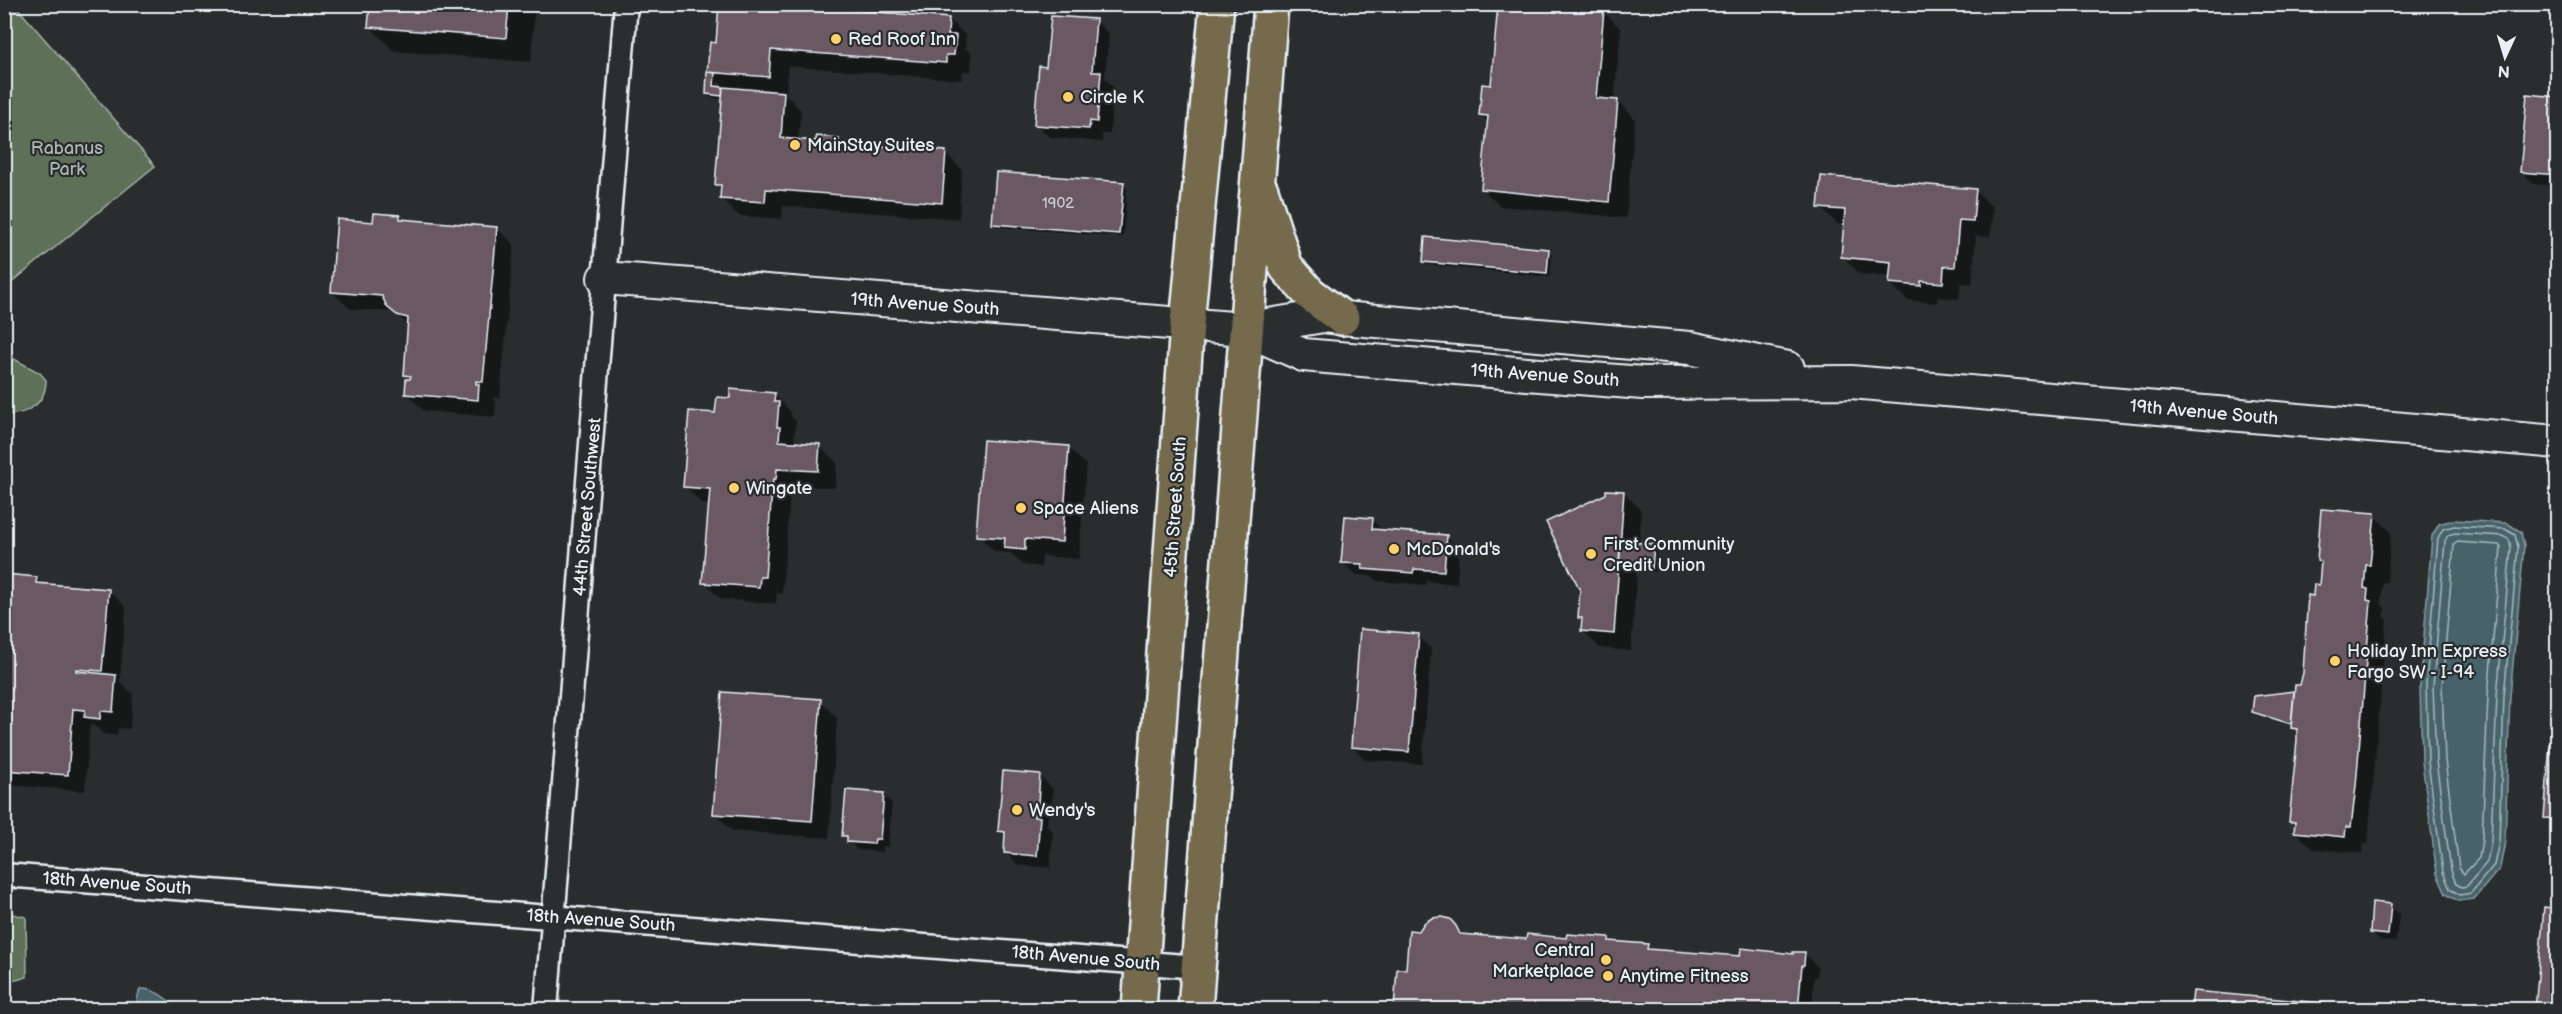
<svg xmlns="http://www.w3.org/2000/svg" width="2562" height="1014" font-family="'Balsamiq Sans',sans-serif">
  <style>
    .green { fill: #5f7059; stroke: #a4b0a8; stroke-width: 1.5 }
    .water { fill: #466469; stroke: #879ca2; stroke-width: 1.5 }
    .shadow { fill: #0007; fill-rule: evenodd }
    .lines { fill: none; stroke-linecap: round; stroke-linejoin: round }
    .shore { stroke: #a7b9bf; stroke-width: 1.5 }
    .building { fill: #6a5962; stroke: #e8f1f8; stroke-width: 1.5 }
    .street-casing { stroke: #e8f1f8; stroke-width: 27 }
    .secondary-casing { stroke: #e8f1f8; stroke-width: 36 }
    .primary-casing { stroke: #e8f1f8; stroke-width: 38 }
    .street { stroke: #2a2d2e; stroke-width: 22 }
    .secondary { stroke: #2a2d2e; stroke-width: 32 }
    .primary { stroke: #756b4b; stroke-width: 33 }
    .poi-dot { fill: #ffd166; stroke: #2a2d2e; stroke-width: 2 }
    .labels { text-anchor: middle; stroke-width: 4.5; stroke-linejoin: round; paint-order: stroke }
    .number-label { font-size: 15px; fill: #c8cbd2 }
    .poi-label { font-size: 18px; fill: #e8f1f8; stroke: #2a2d2e; text-anchor: start }
    .park-label { font-size: 18px; fill: #aab7b0; stroke: #2a2d2e }
    .street-label { font-size: 18px; fill: #e8f1f8; stroke: #2a2d2e }
  </style>
  <rect width="100%" height="100%" fill="#2a2d2e"/>
  <filter id="ink" filterUnits="userSpaceOnUse"><feTurbulence type="fractalNoise" baseFrequency=".0167" numOctaves="2"/><feDisplacementMap in="SourceGraphic" scale="12" xChannelSelector="R" yChannelSelector="G"/><feConvolveMatrix kernelMatrix="1 2 1 2 8 2 1 2 1" color-interpolation-filters="sRGB"/></filter>
  <g filter="url(#ink)">
    <path class="green" d="M 15,5 L 155,166 L 5,288 L 4,5 Z
      M 5,354 L 40,373 L 46,380 C 46,404 27,415 5,415 Z
      M 4,912 L 26,917 L 27,977 L 5,983 Z"/>
    <path class="water" d="M 2453,520 L 2507,523 L 2521,532 L 2524,546 L 2510,696 L 2505,842 L 2500,868 L 2474,899 L 2458,901 L 2446,894 L 2437,874 L 2422,762 L 2420,686 L 2432,536 L 2439,524 Z
      M 140,989 C 156,988 167,1000 179,1009 L 138,1009 L 137,999 Z"/>
    <path class="shadow" d="M 371,4 L 535,4 L 531,62 L 394,51 L 369,26 Z
      M 1603,11 L 1621,29 L 1614,101 L 1618,101 L 1635,119 L 1626,218 L 1500,206 L 1482,189 L 1489,123 L 1481,115 L 1492,86 Z
      M 949,19 L 966,36 L 965,47 L 972,54 L 971,72 L 963,71 L 962,80 L 788,66 L 786,95 L 801,110 L 798,141 L 817,142 L 838,139 L 844,145 L 897,149 L 917,145 L 923,151 L 945,152 L 962,170 L 959,219 L 783,206 L 782,219 L 739,216 L 721,198 L 722,190 L 717,184 L 723,99 L 711,98 L 707,94 L 711,74 L 709,72 L 711,44 ZM 718,81 L 726,89 L 717,88 Z
      M 1096,21 L 1109,34 L 1105,78 L 1113,87 L 1110,134 L 1102,134 L 1102,142 L 1049,137 L 1036,124 L 1048,69 Z
      M 2558,98 L 2558,186 L 2534,184 L 2521,171 Z
      M 1123,184 L 1127,188 L 1123,237 L 997,227 L 993,223 Z
      M 1975,190 L 1993,208 L 1990,237 L 1976,236 L 1972,284 L 1961,283 L 1959,299 L 1938,297 L 1937,303 L 1907,300 L 1890,283 L 1891,277 L 1860,274 L 1843,257 L 1845,225 L 1837,224 L 1820,207 Z
      M 399,216 L 404,221 L 497,228 L 514,245 L 500,398 L 493,398 L 496,403 L 495,417 L 424,411 L 407,394 L 411,381 L 406,375 L 409,327 L 395,312 L 350,309 L 332,292 L 375,223 Z
      M 1548,250 L 1552,254 L 1550,277 L 1428,265 L 1424,261 Z
      M 774,394 L 791,412 L 791,416 L 796,421 L 794,443 L 819,446 L 837,463 L 835,488 L 794,485 L 793,496 L 790,496 L 782,594 L 777,593 L 776,604 L 721,599 L 704,582 L 710,504 L 702,504 L 685,486 L 717,414 L 731,400 Z
      M 1069,448 L 1086,465 L 1079,559 L 1042,556 L 1041,567 L 1023,565 L 1011,553 L 995,552 L 977,535 Z
      M 1624,492 L 1641,510 L 1639,544 L 1653,545 L 1657,549 L 1655,572 L 1637,571 L 1631,651 L 1600,648 L 1583,631 L 1583,621 L 1580,618 Z
      M 2374,515 L 2391,532 L 2387,582 L 2383,582 L 2381,603 L 2385,608 L 2384,616 L 2387,619 L 2368,844 L 2363,843 L 2362,853 L 2313,849 L 2295,832 L 2296,826 L 2291,821 L 2298,733 L 2293,726 L 2258,715 L 2254,711 L 2255,698 L 2296,692 L 2301,687 L 2315,597 L 2320,586 L 2322,565 L 2318,560 Z
      M 1372,520 L 1384,531 L 1446,536 L 1459,549 L 1457,584 L 1426,581 L 1426,585 L 1377,581 L 1372,576 L 1356,575 L 1343,562 Z
      M 4,575 L 36,578 L 43,585 L 108,590 L 126,607 L 120,681 L 133,694 L 130,729 L 118,728 L 117,736 L 103,734 L 95,726 L 90,725 L 85,791 L 4,785 Z
      M 1418,636 L 1431,649 L 1422,764 L 1365,760 L 1352,746 Z
      M 2558,687 L 2558,829 L 2545,817 Z
      M 820,700 L 837,718 L 829,838 L 732,831 L 715,813 Z
      M 1040,776 L 1053,789 L 1051,816 L 1048,816 L 1047,826 L 1053,832 L 1050,868 L 1018,865 L 1005,852 L 1006,837 L 1000,831 Z
      M 883,794 L 892,803 L 888,847 L 883,846 L 882,852 L 857,850 L 844,835 Z
      M 2390,905 L 2399,914 L 2396,942 L 2380,941 L 2371,932 Z
      M 2558,910 L 2558,1010 L 2536,1010 Z
      M 1449,921 L 1465,936 L 1528,941 L 1608,939 L 1612,943 L 1647,946 L 1652,950 L 1742,958 L 1805,954 L 1818,967 L 1817,977 L 1814,977 L 1812,1010 L 1398,1010 L 1395,1007 L 1420,932 Z"/>
    <g class="lines">
      <path class="shore" d="M 2454,526 L 2505,529 L 2515,535 L 2518,547 L 2504,696 L 2499,842 L 2494,865 L 2471,893 L 2460,895 L 2450,889 L 2443,872 L 2428,762 L 2426,685 L 2438,538 L 2443,529 Z
        M 2455,533 L 2503,536 L 2509,540 L 2511,547 L 2497,695 L 2491,841 L 2487,862 L 2467,886 L 2462,887 L 2456,884 L 2451,870 L 2436,761 L 2433,686 L 2445,541 L 2448,535 Z
        M 2457,542 L 2499,545 L 2501,548 L 2488,695 L 2482,840 L 2479,858 L 2464,874 L 2459,868 L 2445,760 L 2442,686 L 2454,545 Z"/>
    </g>
    <path class="building" d="M 370,4 L 509,4 L 506,38 L 368,27 Z
      M 719,4 L 781,4 L 949,18 L 948,35 L 956,35 L 954,55 L 946,55 L 946,63 L 771,50 L 769,77 L 707,72 L 710,42 L 716,43 Z
      M 1498,4 L 1548,4 L 1604,10 L 1596,98 L 1618,100 L 1609,202 L 1481,189 L 1488,116 L 1479,115 L 1482,84 L 1491,85 Z
      M 1051,16 L 1096,19 L 1092,72 L 1101,72 L 1097,122 L 1090,121 L 1089,129 L 1034,125 L 1039,66 L 1046,67 Z
      M 707,72 L 715,73 L 714,86 L 723,87 L 722,96 L 706,94 Z
      M 723,87 L 784,92 L 781,138 L 816,141 L 816,136 L 839,138 L 839,143 L 895,147 L 895,142 L 918,144 L 917,149 L 946,151 L 942,203 L 766,189 L 765,202 L 720,199 L 721,185 L 715,185 Z
      M 2527,94 L 2558,97 L 2558,175 L 2520,172 Z
      M 996,172 L 1124,182 L 1119,234 L 992,224 Z
      M 1821,176 L 1976,189 L 1973,221 L 1959,220 L 1955,267 L 1944,266 L 1943,283 L 1921,281 L 1921,286 L 1889,283 L 1891,262 L 1841,257 L 1845,210 L 1818,208 Z
      M 374,213 L 400,215 L 400,219 L 497,227 L 483,382 L 476,381 L 476,384 L 479,384 L 478,400 L 405,394 L 406,379 L 410,379 L 411,376 L 404,375 L 408,318 L 397,315 L 387,307 L 382,296 L 331,292 L 337,219 L 373,222 Z
      M 1425,237 L 1549,249 L 1547,273 L 1423,262 Z
      M 730,389 L 775,393 L 774,402 L 779,402 L 777,427 L 780,427 L 779,441 L 820,444 L 818,471 L 777,469 L 776,479 L 773,479 L 765,577 L 760,577 L 759,587 L 702,583 L 710,489 L 683,487 L 689,411 L 715,413 L 717,397 L 730,398 Z
      M 983,440 L 1069,446 L 1062,542 L 1025,539 L 1025,550 L 1004,548 L 1005,538 L 976,536 Z
      M 1606,490 L 1624,491 L 1614,634 L 1581,631 L 1582,618 L 1578,618 L 1580,590 L 1546,522 L 1606,494 Z
      M 2321,509 L 2375,513 L 2370,565 L 2366,565 L 2364,588 L 2368,589 L 2367,600 L 2371,601 L 2356,786 L 2351,827 L 2346,827 L 2345,837 L 2294,832 L 2295,822 L 2289,822 L 2297,741 L 2297,729 L 2291,728 L 2295,685 L 2300,685 L 2303,673 L 2308,595 L 2313,596 L 2314,584 L 2319,585 L 2321,562 L 2317,561 Z
      M 1345,516 L 1373,518 L 1372,529 L 1447,535 L 1444,571 L 1414,569 L 1413,573 L 1362,569 L 1363,564 L 1341,563 Z
      M 1621,541 L 1654,544 L 1652,569 L 1619,567 Z
      M 4,574 L 37,577 L 36,583 L 109,589 L 102,671 L 76,669 L 76,671 L 116,675 L 113,712 L 101,711 L 100,719 L 84,717 L 85,710 L 73,709 L 68,775 L 4,770 Z
      M 1360,629 L 1419,634 L 1409,752 L 1351,747 Z
      M 2555,685 L 2558,686 L 2558,819 L 2544,818 Z
      M 2294,691 L 2291,724 L 2252,712 L 2254,696 Z
      M 722,692 L 821,699 L 812,821 L 713,814 Z
      M 1003,771 L 1040,774 L 1038,803 L 1035,803 L 1034,817 L 1040,817 L 1037,856 L 1004,853 L 1005,832 L 998,831 Z
      M 846,790 L 884,793 L 880,839 L 875,839 L 874,844 L 847,842 L 847,836 L 842,836 Z
      M 2372,902 L 2391,904 L 2388,935 L 2370,933 Z
      M 2544,907 L 2558,909 L 2558,975 L 2555,1010 L 2535,1010 Z
      M 1441,917 L 1450,919 L 1456,926 L 1460,934 L 1526,939 L 1527,934 L 1566,938 L 1567,934 L 1609,937 L 1609,941 L 1648,944 L 1647,949 L 1740,956 L 1741,948 L 1793,954 L 1793,952 L 1805,952 L 1804,965 L 1802,965 L 1798,1010 L 1403,1010 L 1394,1008 L 1397,969 L 1406,969 L 1409,930 L 1419,931 L 1424,923 L 1432,918 Z
      M 2193,991 L 2395,1010 L 2191,1010 Z
      M 649,1005 L 686,1008 L 685,1010 L 649,1010 Z"/>
    <g class="lines">
      <g class="street-casing">
        <path id="street" d="M 4,875 L 1198,967
          M 546,1010 L 626,4"/>
      </g>
      <g class="secondary-casing">
        <path id="secondary" d="M 604,278 L 1245,329 L 1323,316 L 1342,318 L 1690,348 L 1788,368
          M 1245,329 L 1303,355 L 1527,374 L 1643,383 L 1851,382 L 2558,442"/>
      </g>
      <g class="primary-casing">
        <path id="primary" d="M 1261,190 L 1286,267 L 1310,294 L 1342,318
          M 1139,1010 L 1187,324 L 1217,4
          M 1195,1010 L 1271,4"/>
      </g>
      <use href="#street" class="street"/>
      <use href="#secondary" class="secondary"/>
      <use href="#primary" class="primary"/>
    </g>
  </g>
  <g class="poi-dot">
    <circle cx="836" cy="39" r="6"/>
    <circle cx="1068" cy="97" r="6"/>
    <circle cx="795" cy="145" r="6"/>
    <circle cx="734" cy="488" r="6"/>
    <circle cx="1021" cy="508" r="6"/>
    <circle cx="1394" cy="549" r="6"/>
    <circle cx="1591" cy="554" r="6"/>
    <circle cx="2335" cy="661" r="6"/>
    <circle cx="1017" cy="810" r="6"/>
    <circle cx="1606" cy="960" r="6"/>
    <circle cx="1608" cy="976" r="6"/>
  </g>
  <g class="labels">
    <g class="number-label">
      <text x="1058" y="208">1902</text>
    </g>
    <g class="poi-label">
      <text x="848" y="45">Red Roof Inn</text>
      <text x="1080" y="103">Circle K</text>
      <text x="807" y="151">MainStay Suites</text>
      <text x="746" y="494">Wingate</text>
      <text x="1033" y="514">Space Aliens</text>
      <text x="1603" y="550">First Community<tspan x="1603" dy="21">Credit Union</tspan></text>
      <text x="1406" y="555">McDonald's</text>
      <text x="2347" y="657">Holiday Inn Express<tspan x="2347" dy="21">Fargo SW - I-94</tspan></text>
      <text x="1029" y="816">Wendy's</text>
      <text x="1594" y="956" text-anchor="end">Central<tspan x="1594" dy="21">Marketplace</tspan></text>
      <text x="1620" y="982">Anytime Fitness</text>
    </g>
    <g class="park-label">
      <text x="67" y="154">Rabanus<tspan x="67" dy="21">Park</tspan></text>
    </g>
    <g class="street-label">
      <text transform="translate(925 304) rotate(4)" y="6">19th Avenue South</text>
      <text transform="translate(1545 375) rotate(4)" y="6">19th Avenue South</text>
      <text transform="translate(2204 412) rotate(5)" y="6">19th Avenue South</text>
      <text transform="translate(587 507) rotate(-85)" y="6">44th Street Southwest</text>
      <text transform="translate(1175 507) rotate(-86)" y="6">45th Street South</text>
      <text transform="translate(117 883) rotate(4)" y="6">18th Avenue South</text>
      <text transform="translate(601 920) rotate(4)" y="6">18th Avenue South</text>
      <text transform="translate(1086 958) rotate(5)" y="6">18th Avenue South</text>
    </g>
  </g>
  <rect width="2562" height="1014" fill="none" stroke="#2a2d2e" stroke-width="24"/>
  <rect x="12" y="12" width="2538" height="990" fill="none" stroke="#e8f1f8" stroke-width="2" filter="url(#ink)"/>
  <g transform="translate(2505 57) rotate(184)" stroke="#2a2d2e" stroke-width="4.5" paint-order="stroke">
  <path d="M0-4.5L10 22L0 15L-10 22Z" fill="#e8f1f8"/>
  <text y="-9" font-size="16" font-weight="bold" text-anchor="middle" fill="#e8f1f8">N</text>
  </g>
</svg>
